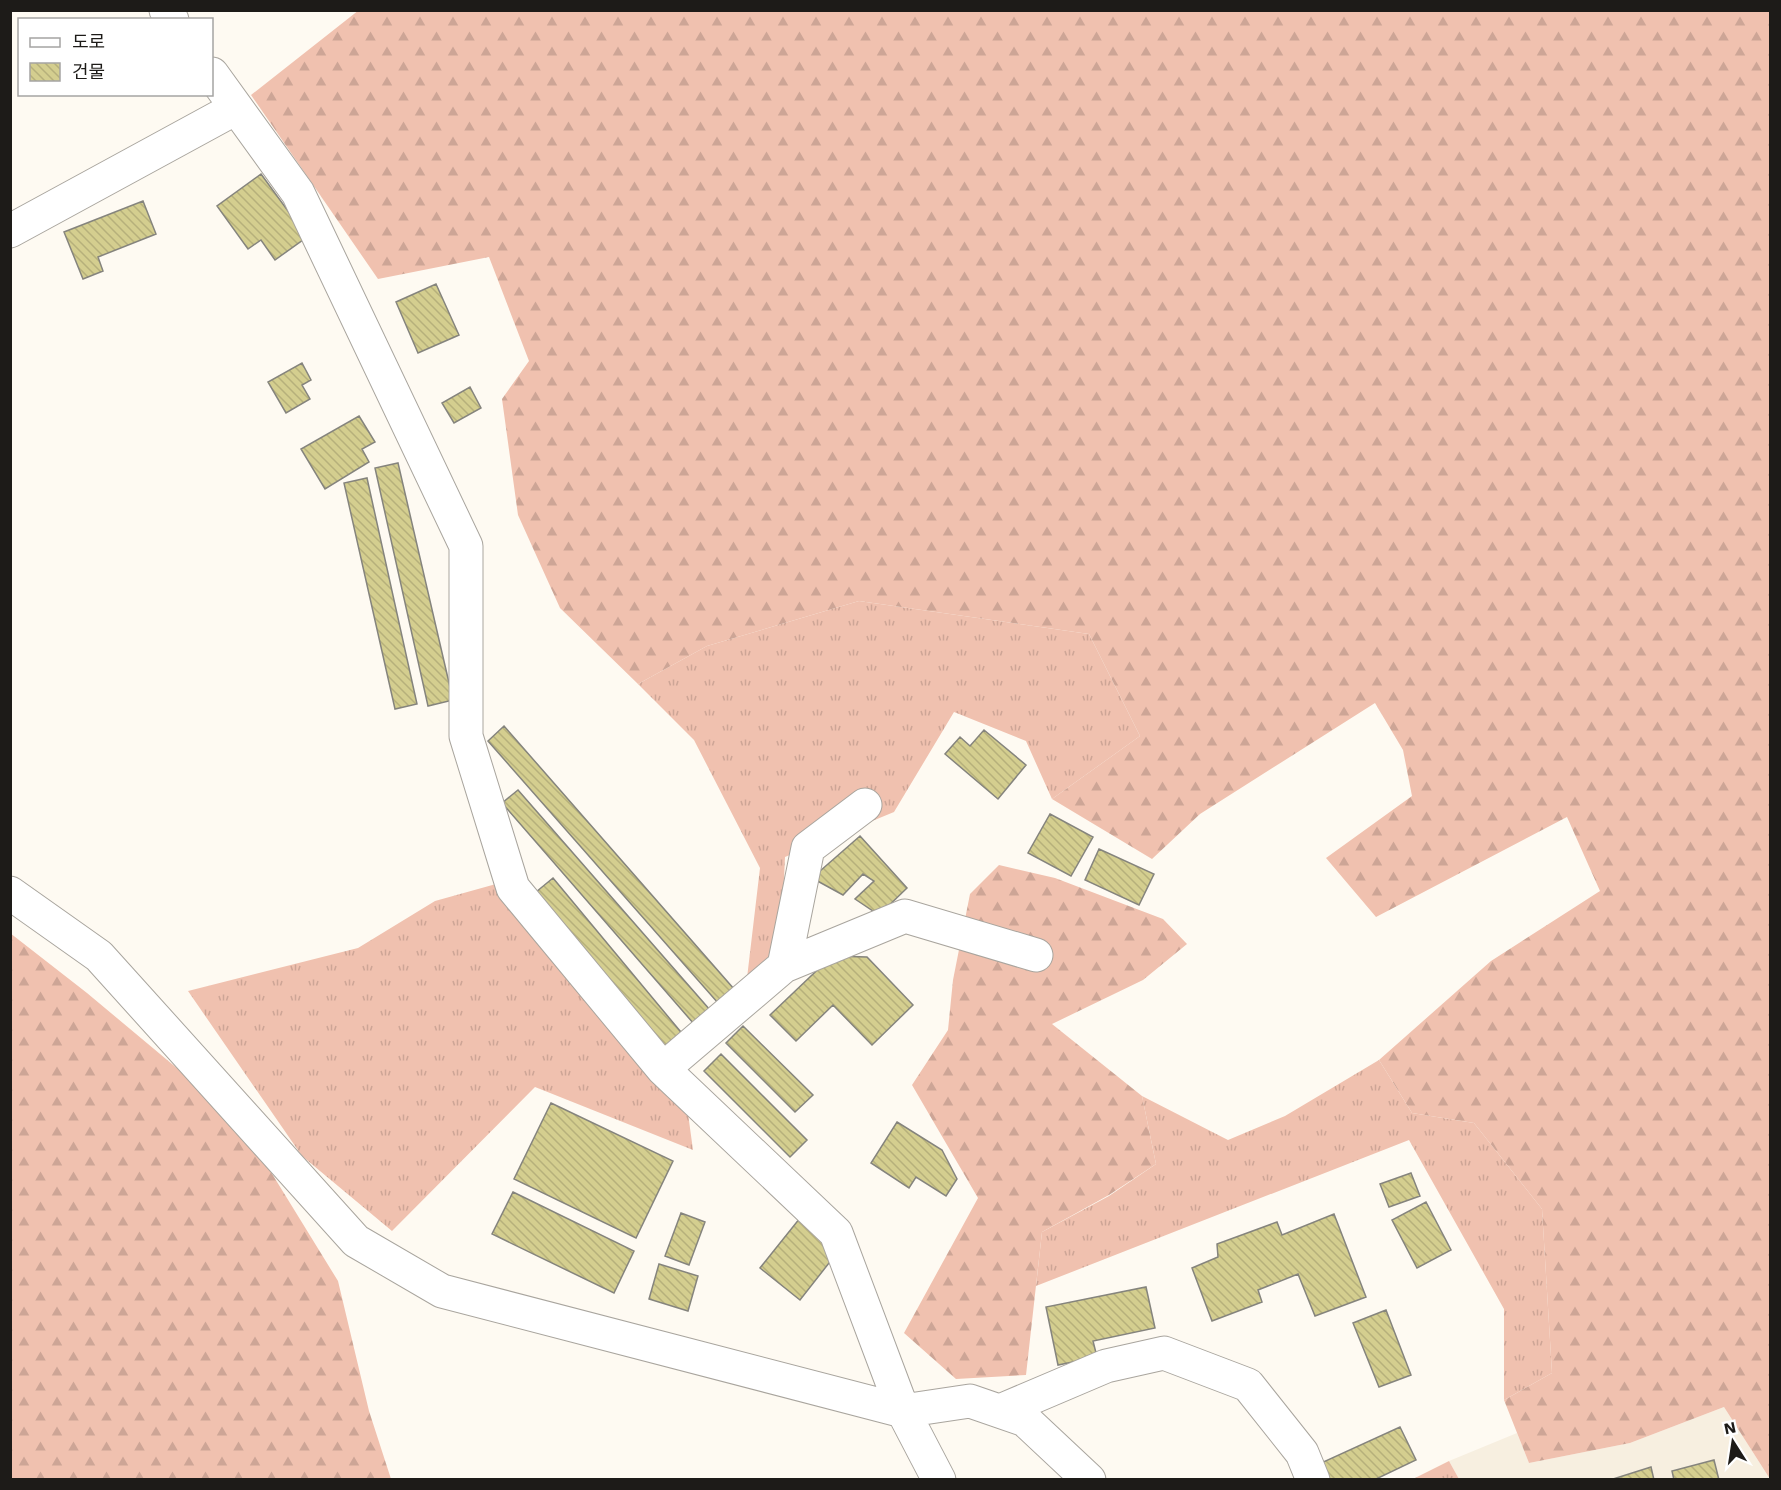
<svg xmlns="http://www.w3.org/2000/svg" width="1781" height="1490" font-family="'Work Sans','Noto Sans KR',sans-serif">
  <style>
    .built { fill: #f7efe0 }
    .grass { fill: url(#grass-tufts) }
    .forest { fill: url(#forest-firs) }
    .building { fill: url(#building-back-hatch); stroke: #85847d; stroke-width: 1.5 }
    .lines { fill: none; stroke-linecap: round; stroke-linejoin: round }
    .minor-casing { stroke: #a9a59e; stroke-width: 35 }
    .minor { stroke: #fff; stroke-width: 33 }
  </style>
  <defs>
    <pattern id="grass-tufts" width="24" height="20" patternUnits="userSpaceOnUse" patternTransform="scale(1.5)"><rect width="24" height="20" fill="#f0c1af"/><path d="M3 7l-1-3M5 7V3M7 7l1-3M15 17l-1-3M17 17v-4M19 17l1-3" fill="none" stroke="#cda596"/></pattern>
    <pattern id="forest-firs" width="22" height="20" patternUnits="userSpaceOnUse" patternTransform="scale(1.5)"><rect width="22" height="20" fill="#f0c1af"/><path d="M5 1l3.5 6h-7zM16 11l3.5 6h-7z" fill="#cda596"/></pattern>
    <pattern id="building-back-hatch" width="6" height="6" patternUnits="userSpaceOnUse" patternTransform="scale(1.5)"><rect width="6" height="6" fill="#d4ce8f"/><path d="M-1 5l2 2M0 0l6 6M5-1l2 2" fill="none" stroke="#b6b07b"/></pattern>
  </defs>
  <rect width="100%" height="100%" fill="#fefaf2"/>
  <path class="built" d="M 1724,1407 L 1770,1479 L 1459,1479 L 1449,1461 L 1517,1433 L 1529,1463 L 1630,1443 Z"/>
  <path class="grass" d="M 859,601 L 1089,634 L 1140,736 L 1052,799 L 1026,741 L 954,712 L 894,812 L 785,857 L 781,944 L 747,978 L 760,868 L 694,740 L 638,684 L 707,646 Z
    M 496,884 L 686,1099 L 693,1150 L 535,1087 L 392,1231 L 302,1156 L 188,991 L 358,948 L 435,901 Z
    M 1379,1060 L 1412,1113 L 1474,1123 L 1542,1209 L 1552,1373 L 1504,1400 L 1504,1309 L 1409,1140 L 1036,1286 L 1042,1232 L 1109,1196 L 1156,1164 L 1142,1096 L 1228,1140 L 1285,1116 Z
    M 1449,1461 L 1459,1479 L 1413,1479 Z"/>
  <path class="forest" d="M 359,10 L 1770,11 L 1770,1479 L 1724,1407 L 1630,1443 L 1529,1463 L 1504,1400 L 1552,1373 L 1542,1209 L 1474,1123 L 1412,1113 L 1379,1060 L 1491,961 L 1600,891 L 1567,817 L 1376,917 L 1326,858 L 1412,796 L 1403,750 L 1375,703 L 1200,814 L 1152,859 L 1052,799 L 1140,736 L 1089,634 L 859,601 L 707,646 L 638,684 L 560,608 L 518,515 L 502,399 L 529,361 L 489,257 L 378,279 L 251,95 Z
    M 999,865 L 1055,878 L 1163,919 L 1187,944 L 1143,980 L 1052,1024 L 1142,1096 L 1156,1164 L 1109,1195 L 1042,1232 L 1026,1375 L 956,1379 L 904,1333 L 978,1198 L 912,1085 L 948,1030 L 953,980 L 970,894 Z
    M 10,933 L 87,993 L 239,1120 L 338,1281 L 369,1411 L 391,1479 L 11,1479 Z"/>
  <path class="building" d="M 261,174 L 307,237 L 275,260 L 261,240 L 248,249 L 217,206 Z
    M 143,201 L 156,234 L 98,257 L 103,271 L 83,279 L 64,232 Z
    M 436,284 L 459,335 L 418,353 L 396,302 Z
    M 302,363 L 311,380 L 302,385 L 310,399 L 286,413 L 268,382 Z
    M 470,387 L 481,408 L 454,423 L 442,403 Z
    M 359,416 L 375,442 L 362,449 L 369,462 L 325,489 L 301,449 Z
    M 398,463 L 453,700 L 428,706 L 375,468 Z
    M 367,478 L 417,704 L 395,709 L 344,483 Z
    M 504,726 L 734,989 L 718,1003 L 488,741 Z
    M 984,730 L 1026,765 L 998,799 L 945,754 L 960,737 L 970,746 Z
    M 518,790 L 710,1010 L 694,1024 L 502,803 Z
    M 1050,814 L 1093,837 L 1071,876 L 1028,853 Z
    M 860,836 L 907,888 L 879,915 L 855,899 L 874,881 L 863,874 L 843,895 L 812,878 Z
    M 1099,849 L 1154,874 L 1139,905 L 1085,880 Z
    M 553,878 L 685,1037 L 667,1051 L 536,892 Z
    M 832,956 L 867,957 L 913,1005 L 872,1045 L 833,1005 L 796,1041 L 770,1015 Z
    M 743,1026 L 813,1095 L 795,1112 L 726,1043 Z
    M 721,1054 L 807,1140 L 790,1157 L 704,1071 Z
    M 551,1103 L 673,1161 L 636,1238 L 514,1179 Z
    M 897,1122 L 942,1150 L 957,1179 L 946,1196 L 916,1177 L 909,1188 L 871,1163 Z
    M 1411,1173 L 1420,1196 L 1389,1207 L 1380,1184 Z
    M 513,1192 L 634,1251 L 614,1293 L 492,1234 Z
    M 1426,1202 L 1451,1250 L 1417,1268 L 1392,1220 Z
    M 681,1213 L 705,1222 L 689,1265 L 665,1256 Z
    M 1334,1214 L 1366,1297 L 1315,1316 L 1298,1274 L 1258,1290 L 1262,1302 L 1212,1321 L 1192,1268 L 1218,1257 L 1217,1244 L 1277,1222 L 1282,1235 Z
    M 800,1218 L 840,1249 L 800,1300 L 760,1268 Z
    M 659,1264 L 698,1276 L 688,1311 L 649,1299 Z
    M 1146,1287 L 1155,1328 L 1093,1341 L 1097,1357 L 1058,1365 L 1046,1307 Z
    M 1386,1310 L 1411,1375 L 1379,1387 L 1353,1323 Z
    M 1400,1427 L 1416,1460 L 1374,1480 L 1329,1480 L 1321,1463 Z
    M 1714,1460 L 1719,1480 L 1674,1480 L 1672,1471 Z
    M 1651,1467 L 1654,1480 L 1610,1480 Z"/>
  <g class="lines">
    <g class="minor-casing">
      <path id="minor" d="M 166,10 L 172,20
        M 212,74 L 298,193 L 466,546 L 466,736 L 513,888 L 663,1069 L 836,1233 L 903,1411 L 939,1480
        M 10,231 L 236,108
        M 10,893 L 99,956 L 356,1241 L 442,1291 L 903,1411 L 970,1401 L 1025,1420 L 1089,1480
        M 784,966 L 905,916 L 1036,955
        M 663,1069 L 784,966 L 808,848 L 865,805
        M 1000,1411 L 1106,1366 L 1164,1353 L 1248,1385 L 1302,1453 L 1313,1480"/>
    </g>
    <use href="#minor" class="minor"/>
  </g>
  <rect width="1781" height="1490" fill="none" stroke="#1d1b18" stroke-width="24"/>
  <rect x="18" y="18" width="195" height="78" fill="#ffffff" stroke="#a5a4a3" stroke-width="1.5"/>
  <rect x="30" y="38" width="30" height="9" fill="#ffffff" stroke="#a5a4a3" stroke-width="1.5"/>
  <text x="72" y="48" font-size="18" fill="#1d1b18">도로</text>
  <rect x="30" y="63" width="30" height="18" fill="url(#building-back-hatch)" stroke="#a5a4a3" stroke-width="1.5"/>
  <text x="72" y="78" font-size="18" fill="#1d1b18">건물</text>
  <g transform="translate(1733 1442) rotate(348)" stroke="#ffffff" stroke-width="4.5" paint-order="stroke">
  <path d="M0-4.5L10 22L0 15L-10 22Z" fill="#1d1b18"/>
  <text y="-9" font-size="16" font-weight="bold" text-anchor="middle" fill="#1d1b18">N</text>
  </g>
</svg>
